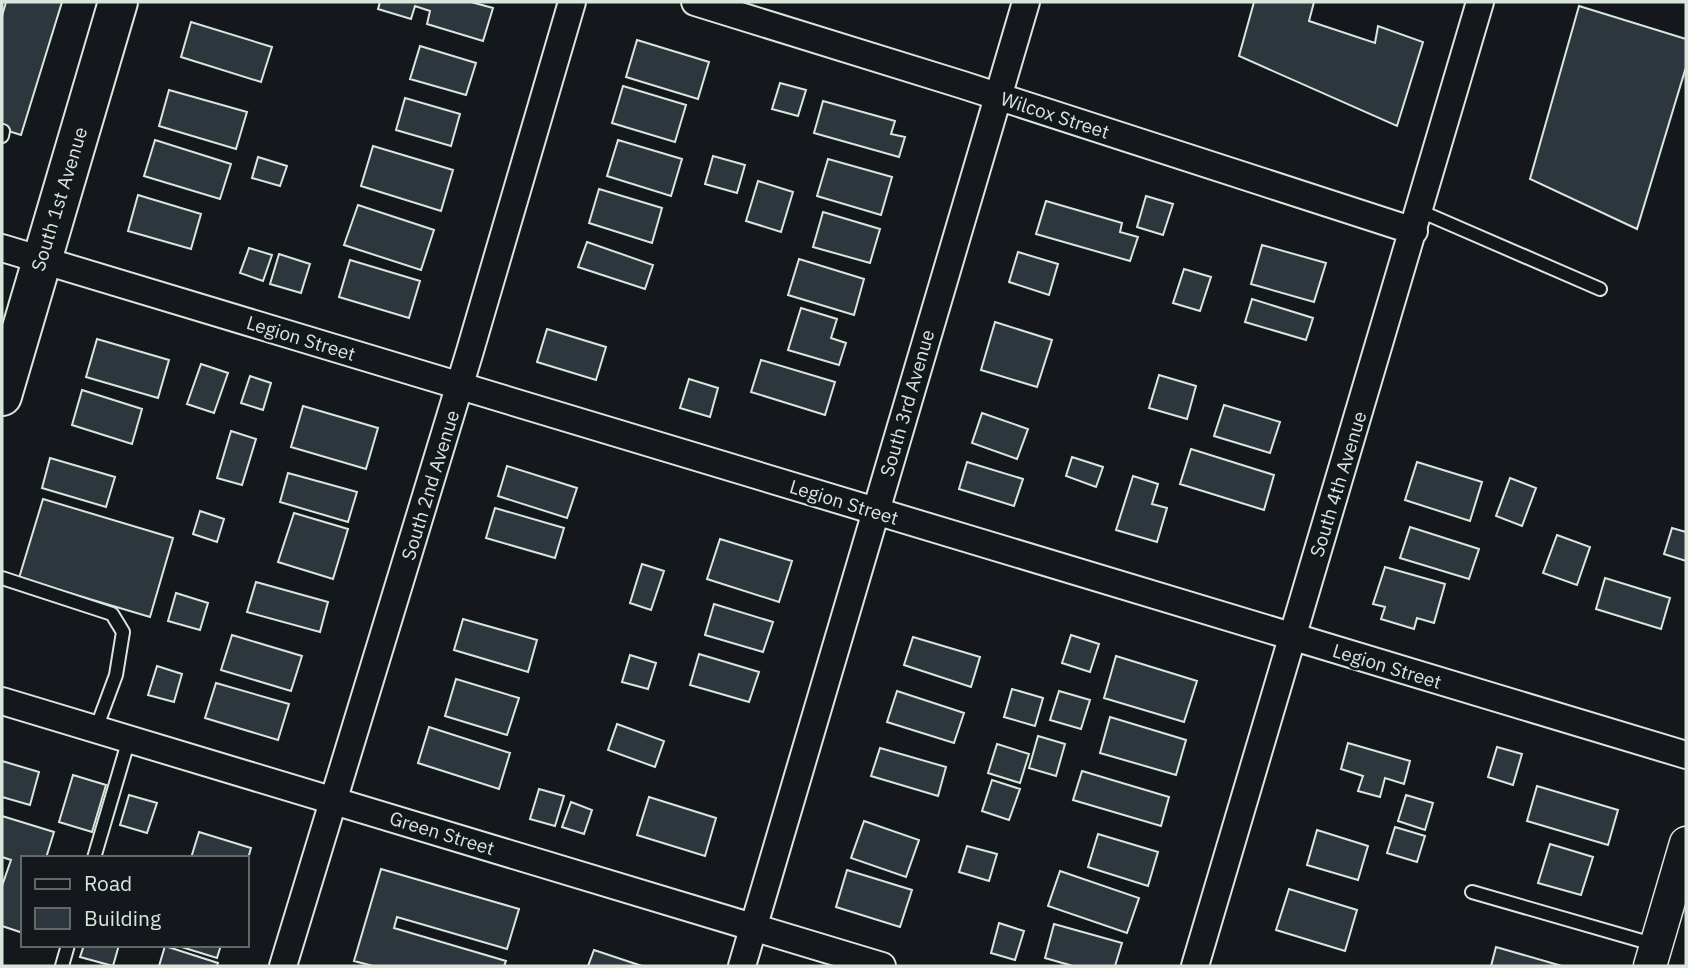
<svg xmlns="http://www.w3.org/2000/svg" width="1688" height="968" font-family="'IBM Plex Sans',sans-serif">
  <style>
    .building { fill: #2c363c; stroke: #d8e6dc; stroke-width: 2 }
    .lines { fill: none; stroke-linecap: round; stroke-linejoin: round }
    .service-casing { stroke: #d8e6dc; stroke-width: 16 }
    .minor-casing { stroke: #d8e6dc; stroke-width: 30 }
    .tertiary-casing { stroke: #d8e6dc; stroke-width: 35 }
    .primary-casing { stroke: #d8e6dc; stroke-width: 42 }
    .service { stroke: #14181c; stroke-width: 12 }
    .minor { stroke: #14181c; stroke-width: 26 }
    .tertiary { stroke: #14181c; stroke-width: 32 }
    .primary { stroke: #14181c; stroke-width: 38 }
    .labels { text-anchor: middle; stroke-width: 5; stroke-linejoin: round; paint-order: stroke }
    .street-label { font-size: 19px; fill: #d8e6dc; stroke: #14181c }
  </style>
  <rect width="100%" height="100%" fill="#14181c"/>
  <path class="building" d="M 6,2 L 62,2 L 21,135 L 2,129 L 2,16 Z
    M 380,2 L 471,2 L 493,8 L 483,41 L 427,24 L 430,11 L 415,6 L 411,19 L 378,9 Z
    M 1254,2 L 1314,2 L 1309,21 L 1375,43 L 1378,26 L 1423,42 L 1397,126 L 1239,56 Z
    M 1579,6 L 1686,39 L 1686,67 L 1637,229 L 1530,179 Z
    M 191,22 L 272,47 L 261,82 L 181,57 Z
    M 637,40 L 709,62 L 698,99 L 626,77 Z
    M 420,46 L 476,63 L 466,95 L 410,79 Z
    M 780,83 L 806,90 L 798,116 L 772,109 Z
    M 623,86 L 686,105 L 675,142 L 612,123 Z
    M 169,90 L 247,112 L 236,149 L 159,126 Z
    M 405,98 L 460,114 L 451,146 L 396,130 Z
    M 823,101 L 895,121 L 891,134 L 905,137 L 899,157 L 814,133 Z
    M 155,140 L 231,164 L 220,199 L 144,176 Z
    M 618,140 L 682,159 L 671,196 L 607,176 Z
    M 373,146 L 453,170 L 441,211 L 361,186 Z
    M 713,156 L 745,165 L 737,193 L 705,184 Z
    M 258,157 L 287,166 L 280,186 L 252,178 Z
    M 828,159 L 892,177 L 881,215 L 817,196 Z
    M 758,181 L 793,192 L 781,232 L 746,221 Z
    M 599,189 L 662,208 L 652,243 L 589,223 Z
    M 138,195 L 201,214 L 191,249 L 128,231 Z
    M 1146,196 L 1173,204 L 1163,235 L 1137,227 Z
    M 1046,201 L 1122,223 L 1120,232 L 1138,237 L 1130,261 L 1036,234 Z
    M 358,205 L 434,230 L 421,270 L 344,245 Z
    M 823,212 L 880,229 L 870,263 L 813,247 Z
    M 587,242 L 653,265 L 645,289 L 578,267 Z
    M 1262,245 L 1326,263 L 1314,302 L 1251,284 Z
    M 249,248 L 272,255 L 263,281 L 240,273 Z
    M 1018,252 L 1058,264 L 1049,295 L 1009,282 Z
    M 279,254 L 310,264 L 301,293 L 270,284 Z
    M 799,259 L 864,279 L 854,315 L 788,295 Z
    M 350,260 L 420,281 L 409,318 L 339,297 Z
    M 1184,269 L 1211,277 L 1200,311 L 1173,303 Z
    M 1252,299 L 1313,318 L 1306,340 L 1245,322 Z
    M 801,308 L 837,319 L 831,338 L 846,343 L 839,365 L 788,350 Z
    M 995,322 L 1052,340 L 1037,387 L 981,370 Z
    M 547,329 L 606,347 L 596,380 L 537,362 Z
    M 97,339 L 169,360 L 158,398 L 86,377 Z
    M 761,360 L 835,382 L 825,415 L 751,392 Z
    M 201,364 L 228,373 L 214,413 L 187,404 Z
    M 1159,375 L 1196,386 L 1187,419 L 1149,408 Z
    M 250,376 L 271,383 L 263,410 L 241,403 Z
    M 689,379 L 718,388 L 710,417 L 680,408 Z
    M 82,390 L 142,409 L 132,444 L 72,425 Z
    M 1224,405 L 1280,422 L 1270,453 L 1214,436 Z
    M 303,406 L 378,428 L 366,469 L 291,447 Z
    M 982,413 L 1028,429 L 1017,459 L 972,443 Z
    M 231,431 L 256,439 L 242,485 L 217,478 Z
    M 1191,449 L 1274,475 L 1264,510 L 1180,484 Z
    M 1072,457 L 1103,467 L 1096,487 L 1066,476 Z
    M 50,458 L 115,477 L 106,507 L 42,488 Z
    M 967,462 L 1023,479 L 1014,506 L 959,489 Z
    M 1417,462 L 1482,482 L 1470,521 L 1405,500 Z
    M 507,466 L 577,488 L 567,518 L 498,496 Z
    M 288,473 L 357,492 L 348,522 L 280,502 Z
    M 1133,476 L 1158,484 L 1152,504 L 1167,508 L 1157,542 L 1116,530 Z
    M 1510,478 L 1536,488 L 1522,526 L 1496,516 Z
    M 43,499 L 173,538 L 150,617 L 19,578 Z
    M 495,508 L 564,528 L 555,558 L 486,538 Z
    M 200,511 L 224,519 L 217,542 L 193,534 Z
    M 294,513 L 348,529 L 333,579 L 278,562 Z
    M 1410,527 L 1479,549 L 1469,579 L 1400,558 Z
    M 1672,528 L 1686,532 L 1686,561 L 1664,554 Z
    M 1557,535 L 1590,547 L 1577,585 L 1543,573 Z
    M 720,539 L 792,561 L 779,602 L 707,579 Z
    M 642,564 L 664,571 L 651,610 L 630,603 Z
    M 1385,567 L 1445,584 L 1434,623 L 1417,618 L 1414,629 L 1381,619 L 1385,607 L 1373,604 Z
    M 1605,578 L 1670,598 L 1661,629 L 1596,609 Z
    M 256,582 L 328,602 L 320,632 L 247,612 Z
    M 176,593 L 208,603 L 200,630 L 168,621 Z
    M 714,604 L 773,622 L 763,652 L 705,635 Z
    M 463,619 L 537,640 L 528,672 L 454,650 Z
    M 232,635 L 302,656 L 291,691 L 221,670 Z
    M 1071,635 L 1099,644 L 1090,672 L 1062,663 Z
    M 913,637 L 980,657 L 971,687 L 904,665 Z
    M 699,654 L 759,672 L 749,702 L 690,685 Z
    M 630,655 L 656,663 L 648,689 L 622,682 Z
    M 1116,656 L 1197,681 L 1184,722 L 1104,698 Z
    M 157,666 L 182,674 L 174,702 L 148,695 Z
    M 456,679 L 519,698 L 507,735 L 445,716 Z
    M 216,683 L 289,704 L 278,740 L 205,718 Z
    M 1012,689 L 1043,698 L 1035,726 L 1004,717 Z
    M 897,691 L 964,713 L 954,743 L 887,722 Z
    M 1059,691 L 1090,700 L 1081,729 L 1050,720 Z
    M 1110,717 L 1186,740 L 1176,775 L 1100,753 Z
    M 617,724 L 664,741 L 655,767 L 608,750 Z
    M 429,727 L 510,753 L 499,789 L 418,763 Z
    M 1038,736 L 1065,744 L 1056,776 L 1029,768 Z
    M 1348,743 L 1410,761 L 1404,784 L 1385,778 L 1380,797 L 1358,791 L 1363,776 L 1341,769 Z
    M 997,744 L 1029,754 L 1020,783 L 988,773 Z
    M 1497,747 L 1522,754 L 1513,785 L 1488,777 Z
    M 880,748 L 946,767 L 938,796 L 871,776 Z
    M 2,761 L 39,772 L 30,805 L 2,797 Z
    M 1082,771 L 1169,797 L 1161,826 L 1073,800 Z
    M 73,775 L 106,785 L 92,832 L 59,822 Z
    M 992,780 L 1020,789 L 1009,820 L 982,811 Z
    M 1537,786 L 1618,810 L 1608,845 L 1527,821 Z
    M 539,789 L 564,796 L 555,826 L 530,819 Z
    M 129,795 L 157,803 L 147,833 L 120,825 Z
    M 1406,795 L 1433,803 L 1425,830 L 1398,821 Z
    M 649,797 L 716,818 L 705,856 L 637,835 Z
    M 571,802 L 592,810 L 584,834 L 562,827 Z
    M 2,816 L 54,832 L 46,858 L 23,858 L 23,933 L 2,926 L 2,886 L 11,860 L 2,857 Z
    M 864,821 L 919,840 L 906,877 L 851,858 Z
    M 1395,827 L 1425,836 L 1417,862 L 1387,853 Z
    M 1317,830 L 1368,846 L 1358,880 L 1307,865 Z
    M 199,832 L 251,848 L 247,862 L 247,858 L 191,858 Z
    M 1098,834 L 1158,852 L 1148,886 L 1088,867 Z
    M 1550,844 L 1593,857 L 1581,895 L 1538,883 Z
    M 967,846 L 997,854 L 989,881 L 959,872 Z
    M 381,869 L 519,909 L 507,949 L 397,917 L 394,928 L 506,961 L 504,966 L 373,966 L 354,961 Z
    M 847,870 L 912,890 L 900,927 L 836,907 Z
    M 1060,871 L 1139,898 L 1127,933 L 1048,906 Z
    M 1289,889 L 1357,910 L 1345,951 L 1276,930 Z
    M 999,923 L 1024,931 L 1015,960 L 991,953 Z
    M 1054,924 L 1122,943 L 1115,966 L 1073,966 L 1045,958 Z
    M 84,945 L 119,945 L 113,966 L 80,957 Z
    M 175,945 L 221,945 L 217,958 Z
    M 165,946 L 218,963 L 217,966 L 159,966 Z
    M 1496,947 L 1562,966 L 1491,966 Z
    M 594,950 L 642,966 L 588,966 Z"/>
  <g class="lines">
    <g class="service-casing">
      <path id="service" d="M 2,136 L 3,131
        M 1420,211 L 1600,289
        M 2,578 L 112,614 L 123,632 L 116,675 L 96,729
        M 94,858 L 129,739
        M 1472,892 L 1656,945
        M 62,966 L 68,945"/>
    </g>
    <g class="minor-casing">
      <path id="minor" d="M 695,2 L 963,85 L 1414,231
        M 2,248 L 1686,755
        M 2,701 L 882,966
        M 283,966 L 470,351 L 572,2
        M 742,966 L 1026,2
        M 1195,966 L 1480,2"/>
    </g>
    <g class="tertiary-casing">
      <path id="tertiary" d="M 1650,966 L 1686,843"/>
    </g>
    <g class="primary-casing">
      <path id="primary" d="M 2,396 L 118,2"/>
    </g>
    <use href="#service" class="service"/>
    <use href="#minor" class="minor"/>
    <use href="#tertiary" class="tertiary"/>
    <use href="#primary" class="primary"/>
  </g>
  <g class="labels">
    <g class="street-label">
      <text transform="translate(1055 115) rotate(18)" y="7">Wilcox Street</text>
      <text transform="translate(59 199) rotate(-73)" y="7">South 1st Avenue</text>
      <text transform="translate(301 338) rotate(17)" y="7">Legion Street</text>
      <text transform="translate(907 403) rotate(-74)" y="7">South 3rd Avenue</text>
      <text transform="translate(1338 484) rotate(-73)" y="7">South 4th Avenue</text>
      <text transform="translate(430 485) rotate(-73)" y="7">South 2nd Avenue</text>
      <text transform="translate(844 502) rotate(17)" y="7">Legion Street</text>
      <text transform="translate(1387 666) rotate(17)" y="7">Legion Street</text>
      <text transform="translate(442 833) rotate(17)" y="7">Green Street</text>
    </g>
  </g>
  <rect width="1688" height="968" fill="none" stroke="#d8e6dc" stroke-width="7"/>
  <rect x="21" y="856" width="228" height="91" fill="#14181c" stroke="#626a69" stroke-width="2"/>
  <rect x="35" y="879" width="35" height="10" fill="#14181c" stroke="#626a69" stroke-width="2"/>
  <text x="84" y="891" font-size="21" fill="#d8e6dc">Road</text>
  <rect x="35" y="908" width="35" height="21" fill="#2c363c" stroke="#626a69" stroke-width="2"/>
  <text x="84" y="926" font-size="21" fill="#d8e6dc">Building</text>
</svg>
